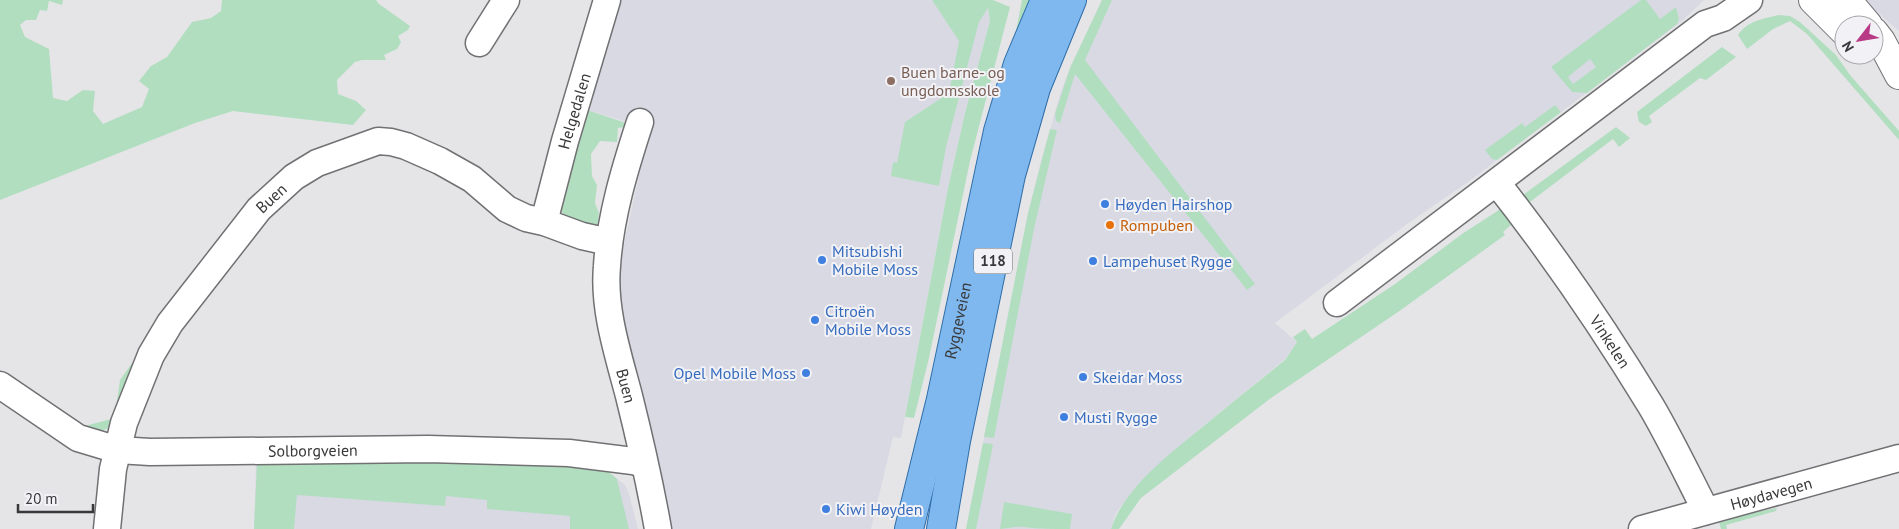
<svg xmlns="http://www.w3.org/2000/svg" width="1899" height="529" font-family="'PT Sans',sans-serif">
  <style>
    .built { fill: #d9d9e4 }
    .green { fill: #b2dec0; fill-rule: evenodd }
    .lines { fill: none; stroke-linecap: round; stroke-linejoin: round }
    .minor-casing { stroke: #717174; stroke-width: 29 }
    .tertiary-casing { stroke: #717174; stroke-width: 30 }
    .primary-casing { stroke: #2f6da7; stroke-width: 30 }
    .minor { stroke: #fff; stroke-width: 26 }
    .tertiary { stroke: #fff; stroke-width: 28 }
    .primary { stroke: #7fb8ee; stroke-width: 28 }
    .education-dot { fill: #8d6e63; stroke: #f2f2f6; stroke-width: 2 }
    .shop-dot { fill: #3f7fe0; stroke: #f2f2f6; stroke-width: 2 }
    .food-dot { fill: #e8710a; stroke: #f2f2f6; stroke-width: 2 }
    .labels { text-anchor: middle; stroke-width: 4; stroke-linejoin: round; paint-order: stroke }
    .shield { fill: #f2f2f6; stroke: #707072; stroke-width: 1 }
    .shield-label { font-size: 15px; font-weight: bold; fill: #38383a }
    .education-label { font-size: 16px; fill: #785e54; stroke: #f2f2f6; text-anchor: start }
    .street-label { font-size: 16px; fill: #38383a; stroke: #f2f2f6 }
    .shop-label { font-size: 16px; fill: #366cbe; stroke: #f2f2f6; text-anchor: start }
    .food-label { font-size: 16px; fill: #c56008; stroke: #f2f2f6; text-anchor: start }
  </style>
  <rect width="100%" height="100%" fill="#e5e5e8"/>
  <path class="built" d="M 614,0 L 991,0 L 988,10 L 990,21 L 965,113 L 948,188 L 901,438 L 893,437 L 871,529 L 669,529 L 620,329 L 618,272 L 649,129 L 581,108 Z
    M 1102,0 L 1704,0 L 1682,21 L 1468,182 L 1407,224 L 1275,323 L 1297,342 L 1285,359 L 1185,441 L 1149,474 L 1122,505 L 1115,515 L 1111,529 L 966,529 L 1028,213 L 1041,161 L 1061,91 L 1070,68 Z
    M 1865,0 L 1899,0 L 1899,31 L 1886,20 Z
    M 331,461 L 409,462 L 610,473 L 624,484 L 628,490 L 638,529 L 254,529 L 256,465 Z"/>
  <path class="green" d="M 0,0 L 63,0 L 62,5 L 49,1 L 47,11 L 40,10 L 36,20 L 26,20 L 20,25 L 25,37 L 49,49 L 53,98 L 67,101 L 83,90 L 95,91 L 93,111 L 103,124 L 142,107 L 149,89 L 139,81 L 151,66 L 167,57 L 192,22 L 211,18 L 221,11 L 222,0 L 376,0 L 379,4 L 410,26 L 408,30 L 398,36 L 401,42 L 397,49 L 384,55 L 386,60 L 362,60 L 355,62 L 337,80 L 338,94 L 356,101 L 366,110 L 353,125 L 233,111 L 195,123 L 0,200 Z
    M 932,0 L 993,0 L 1010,7 L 970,161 L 929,358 L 914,418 L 905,417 L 948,188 L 965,113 L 990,21 L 988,8 L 979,22 L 946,147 L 939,186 L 891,176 L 893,162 L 897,163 L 905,122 L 949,93 L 959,41 Z
    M 1022,0 L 1036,0 L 1019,39 L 1015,36 Z
    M 1102,0 L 1112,0 L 1085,60 L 1255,284 L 1247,290 L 1075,74 L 1060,123 L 1056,121 L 1055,114 L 1070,68 Z
    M 1641,0 L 1646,0 L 1660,19 L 1676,7 L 1679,19 L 1677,24 L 1587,93 L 1572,92 L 1551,67 ZM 1590,59 L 1596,67 L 1573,84 L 1568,77 Z
    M 1778,15 L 1790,16 L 1800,22 L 1836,55 L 1850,75 L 1899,131 L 1899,140 L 1807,34 L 1790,21 L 1773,29 L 1747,49 L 1738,35 C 1747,21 1763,19 1778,15 Z
    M 1722,47 L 1736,57 L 1706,80 L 1700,78 L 1649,116 L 1652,122 L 1646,126 L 1639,122 L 1637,112 Z
    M 1555,105 L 1561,112 L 1497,160 L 1492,159 L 1485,150 L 1522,123 L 1525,127 Z
    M 581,108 L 629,124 L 626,127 L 618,128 L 617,142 L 600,141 L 591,154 L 592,176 L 597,185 L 595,203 L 599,213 L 597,228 L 564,217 L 561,208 Z
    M 1616,127 L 1630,138 L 1619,147 L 1613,139 L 1526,205 L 1523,195 Z
    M 1050,129 L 1057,130 L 1034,229 L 994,438 L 984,437 L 1028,213 Z
    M 1502,208 L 1512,224 L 1503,232 L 1505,235 L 1398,312 L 1271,398 L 1141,498 L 1119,529 L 1111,529 C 1125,485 1176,449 1211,420 C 1235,400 1260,380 1285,360 L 1297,342 L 1293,337 L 1305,329 L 1312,339 L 1395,284 L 1462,234 Z
    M 159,325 L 110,428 L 99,431 L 81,427 L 111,419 L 117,401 L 120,380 Z
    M 983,443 L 993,444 L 991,455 L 976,529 L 966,529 Z
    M 331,461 L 553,462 L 596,467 L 610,473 L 617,479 L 629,529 L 570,529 L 570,516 L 487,509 L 487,500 L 446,496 L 445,506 L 297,495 L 294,529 L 254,529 L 257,462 Z
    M 1004,502 L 1072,514 L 1070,529 C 1054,529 1039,529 1023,527 C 1016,526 1007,529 1000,529 Z
    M 1777,508 L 1776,511 L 1726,525 L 1727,529 L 1721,529 L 1719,522 L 1734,516 Z"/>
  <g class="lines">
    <g class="minor-casing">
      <g id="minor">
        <path d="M 479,43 L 506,0"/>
        <path id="s1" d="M 640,122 C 625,168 610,217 607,266 C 603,309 618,354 629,396 C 640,440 650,484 658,529"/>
        <path id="s2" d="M 1497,183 C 1553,254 1604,329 1651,406 C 1671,440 1688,476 1706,511"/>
        <path id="s3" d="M 544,222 L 565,141 L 607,0"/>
        <path d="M 1337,303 L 1705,24 L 1723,18 L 1749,0"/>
        <path id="s4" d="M 0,385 L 78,438 L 118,450 L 150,452 L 428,449 L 569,453 L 633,461 L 644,464"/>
        <path id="s5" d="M 107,529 L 113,469 L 124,423 L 151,355 L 170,323 L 259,209 L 294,177 L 317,163 L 378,141 L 391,142 L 406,146 L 440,161 L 472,179 L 507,209 L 526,218 L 544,222 L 582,236 L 609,242"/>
        <path id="s6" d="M 1642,529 L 1899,458"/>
      </g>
    </g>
    <g class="tertiary-casing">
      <path id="tertiary" d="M 1813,0 L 1844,31
        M 1847,0 L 1868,25
        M 1874,32 L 1881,41 L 1899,75"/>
    </g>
    <g class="primary-casing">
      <g id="primary">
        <path id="s7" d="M 909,529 L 941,399 L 998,131 L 1018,64 L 1045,0"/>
        <path d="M 941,529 L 956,441 L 1011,175 L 1036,88 L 1072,0"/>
      </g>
    </g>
    <use href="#minor" class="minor"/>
    <use href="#tertiary" class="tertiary"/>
    <use href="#primary" class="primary"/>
  </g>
  <circle class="education-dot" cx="891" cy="81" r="5"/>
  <g class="shop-dot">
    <circle cx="1105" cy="204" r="5"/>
    <circle cx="822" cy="260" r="5"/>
    <circle cx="1093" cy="261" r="5"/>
    <circle cx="815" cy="320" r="5"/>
    <circle cx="806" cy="373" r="5"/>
    <circle cx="1083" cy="377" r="5"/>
    <circle cx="1064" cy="417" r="5"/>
    <circle cx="826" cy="509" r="5"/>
  </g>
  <circle class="food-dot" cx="1110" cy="225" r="5"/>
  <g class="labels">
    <rect class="shield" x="974" y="248.5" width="38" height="25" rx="4"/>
    <g class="shield-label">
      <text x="993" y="266">118</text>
    </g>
    <g class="education-label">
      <text x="901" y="78">Buen barne- og<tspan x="901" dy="18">ungdomsskole</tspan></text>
    </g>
    <g class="street-label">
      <text dy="6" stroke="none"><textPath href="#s3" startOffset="115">Helgedalen</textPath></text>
      <text dy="6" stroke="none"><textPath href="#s5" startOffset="379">Buen</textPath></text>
      <text dy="6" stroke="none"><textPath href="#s7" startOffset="214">Ryggeveien</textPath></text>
      <text dy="6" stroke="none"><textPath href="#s2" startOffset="195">Vinkelen</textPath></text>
      <text dy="6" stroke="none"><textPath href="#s1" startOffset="270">Buen</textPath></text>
      <text dy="6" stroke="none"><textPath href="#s4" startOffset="331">Solborgveien</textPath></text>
      <text dy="6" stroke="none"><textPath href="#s6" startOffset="134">Høydavegen</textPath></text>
    </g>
    <g class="shop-label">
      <text x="1115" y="210">Høyden Hairshop</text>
      <text x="832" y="257">Mitsubishi<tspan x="832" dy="18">Mobile Moss</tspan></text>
      <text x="1103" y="267">Lampehuset Rygge</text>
      <text x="825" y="317">Citroën<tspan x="825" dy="18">Mobile Moss</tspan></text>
      <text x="796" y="379" text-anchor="end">Opel Mobile Moss</text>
      <text x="1093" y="383">Skeidar Moss</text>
      <text x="1074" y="423">Musti Rygge</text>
      <text x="836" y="515">Kiwi Høyden</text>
    </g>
    <g class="food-label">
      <text x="1120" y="231">Rompuben</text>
    </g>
  </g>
  <g transform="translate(1859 40) rotate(239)"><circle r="24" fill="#f2f2f6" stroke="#a8a8ab"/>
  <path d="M0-4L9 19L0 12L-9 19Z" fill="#b83986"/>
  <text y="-8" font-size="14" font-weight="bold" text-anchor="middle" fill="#38383a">N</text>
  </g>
  <path d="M18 504v8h75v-8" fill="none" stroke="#38383a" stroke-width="2.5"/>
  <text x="25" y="504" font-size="15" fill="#38383a" stroke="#f2f2f6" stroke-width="4" paint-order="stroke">20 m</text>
</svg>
